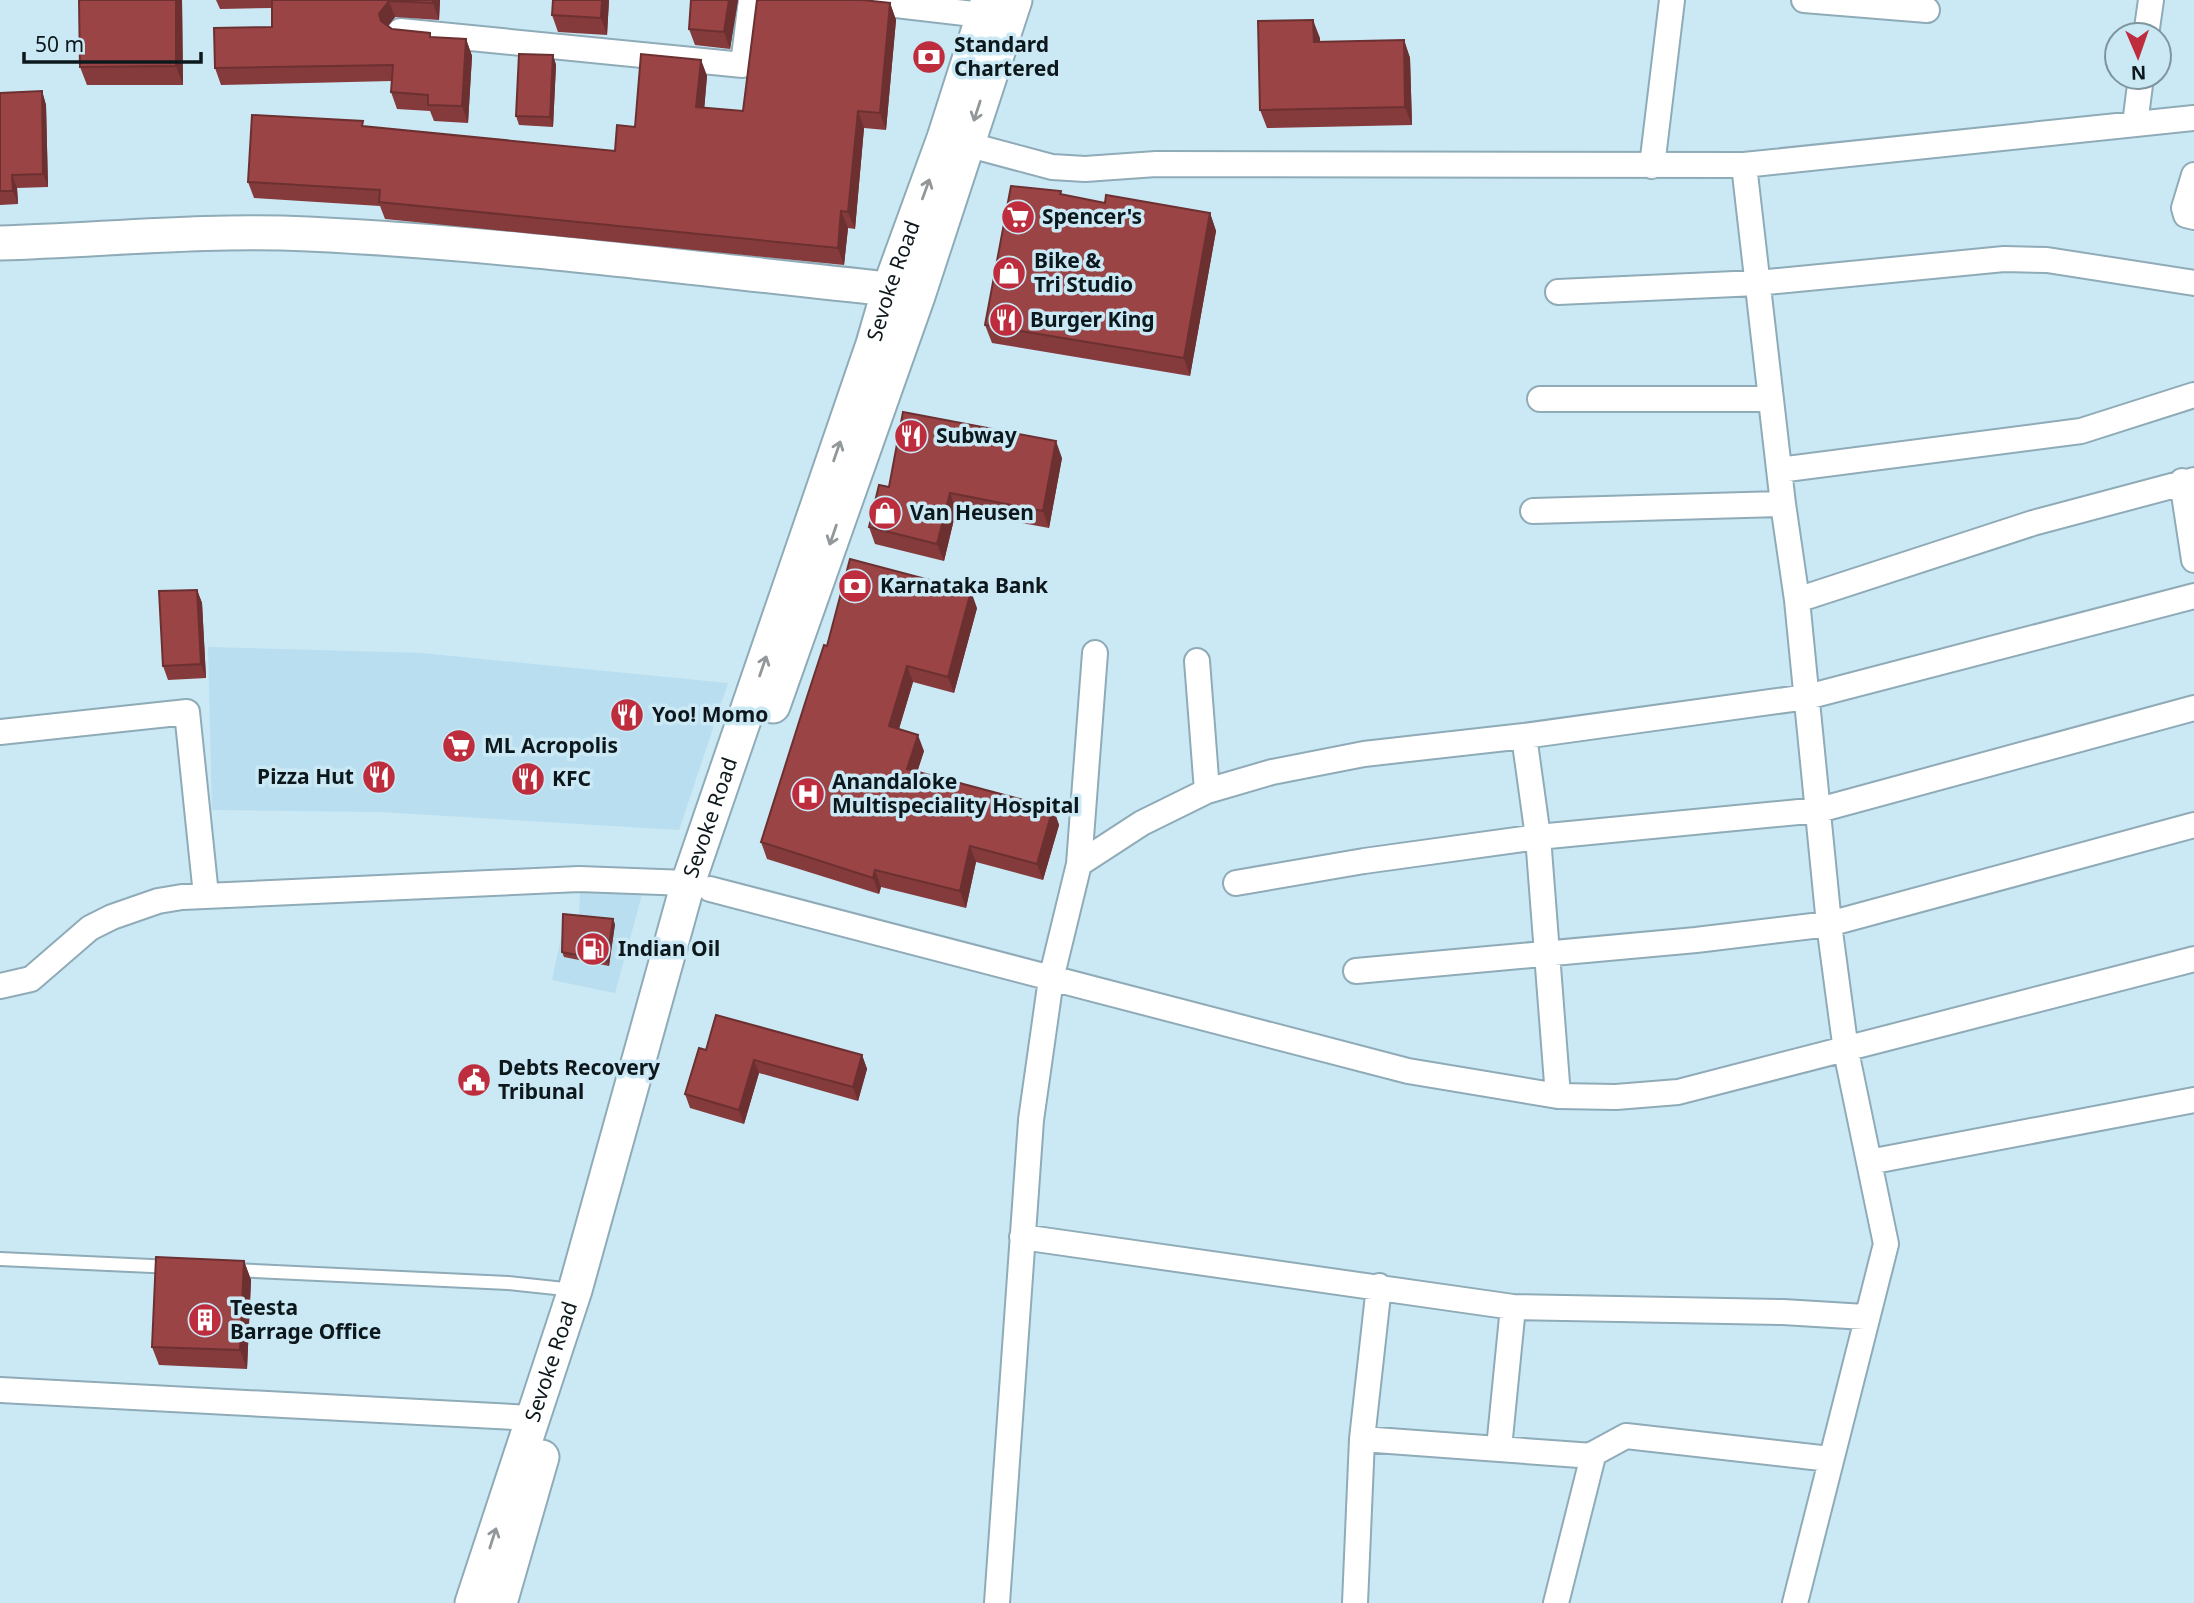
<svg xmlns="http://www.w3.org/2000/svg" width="2194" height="1603" font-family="'Noto Sans',sans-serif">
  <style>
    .built { fill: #b9deef }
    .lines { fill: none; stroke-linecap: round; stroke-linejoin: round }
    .lane-casing { stroke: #8fabb7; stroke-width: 16 }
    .street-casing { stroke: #8fabb7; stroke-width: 28 }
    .secondary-casing { stroke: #8fabb7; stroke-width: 37 }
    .lane { stroke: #fff; stroke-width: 12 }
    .street { stroke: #fff; stroke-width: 24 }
    .secondary { stroke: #fff; stroke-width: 33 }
    .wall { fill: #853a3c }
    .shaded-wall { fill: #6c3031 }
    .building { fill: #9b4446; stroke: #6c3031; stroke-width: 2 }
    .oneway { stroke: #929799 }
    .labels { text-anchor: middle; stroke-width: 7; stroke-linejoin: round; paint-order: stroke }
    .poi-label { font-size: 21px; font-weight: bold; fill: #0d181c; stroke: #cbe8f5; text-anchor: start }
    .street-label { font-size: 21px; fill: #0d181c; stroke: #cbe8f5 }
  </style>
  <rect width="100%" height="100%" fill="#cbe8f5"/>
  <path class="built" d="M 208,647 L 422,653 L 728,683 L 679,830 L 379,812 L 212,810 Z
    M 643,891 L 615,993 L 552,980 L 565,918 L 579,917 L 580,892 Z"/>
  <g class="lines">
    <g class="lane-casing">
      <path id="lane" d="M 0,1259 L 173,1267
        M 233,1270 L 508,1283 L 574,1290"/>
    </g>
    <g class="street-casing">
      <path id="street" d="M 853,0 L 982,15
        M 1804,0 L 1927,10
        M 400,31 L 743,65 L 751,0
        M 2146,35 L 2151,0
        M 2135,124 L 2141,77
        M 966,144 L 1052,167 L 1085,169 L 1156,164 L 1744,165 L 2194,118
        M 1744,165 L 1783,504 L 1797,600 L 1829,924 L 1846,1051 L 1886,1244 L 1795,1603
        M 1652,166 L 1672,0
        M 2194,175 L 2184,208 L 2186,215 L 2194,217
        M 1558,292 L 1757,283 L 2004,259 L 2047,260 L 2194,283
        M 1540,399 L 1771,399
        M 1779,470 L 2081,431 L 2194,395
        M 2182,481 L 2194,560
        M 1533,511 L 1783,504
        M 1797,600 L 2033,523 L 2194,480
        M 1197,661 L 1207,791
        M 0,732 L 187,712 L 206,895
        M 1524,736 L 1538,837 L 1558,1096
        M 1079,864 L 1142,823 L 1207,791 L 1272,772 L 1364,754 L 1524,736 L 1807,697 L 2194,596
        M 1236,883 L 1364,861 L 1538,837 L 1819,810 L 2194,708
        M 710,889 L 1408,1071 L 1558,1096 L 1616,1097 L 1678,1092 L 2194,959
        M 1356,971 L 1696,940 L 1829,924 L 2194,825
        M 0,986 L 31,979 L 90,928 L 112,917 L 158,901 L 182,897 L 579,879 L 688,883
        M 1869,1162 L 2194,1100
        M 1022,1237 L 1513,1307 L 1783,1312 L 1865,1317
        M 0,1390 L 532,1418
        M 1362,1439 L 1593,1456 L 1556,1603
        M 1499,1448 L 1513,1307
        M 1591,1455 L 1626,1436 L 1830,1459
        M 997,1603 L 1031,1120 L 1051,979 L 1079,864 L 1095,653
        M 1355,1603 L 1362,1439 L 1379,1286"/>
    </g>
    <g class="secondary-casing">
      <g id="secondary">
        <path d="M 0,243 C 103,240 204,229 308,234 C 502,243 696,269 889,289 L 911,294"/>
        <path d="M 773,706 L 918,296 L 1015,0"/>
        <path id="s1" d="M 472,1603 L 575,1290 L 688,883 L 873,344 L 889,289 L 944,138 L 988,0"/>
        <path d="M 500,1603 L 542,1457"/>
      </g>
    </g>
    <use href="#lane" class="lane"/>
    <use href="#street" class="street"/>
    <use href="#secondary" class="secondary"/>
  </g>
  <path class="wall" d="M 182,0 L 183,85 L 87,85 L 80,67 Z
    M 216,0 L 440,0 L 439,20 L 395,17 L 388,26 L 392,29 L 432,37 L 466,39 L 472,56 L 468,123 L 434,121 L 430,111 L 397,109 L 391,92 L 392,81 L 221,85 L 215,68 L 272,27 L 272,8 L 220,9 Z
    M 553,0 L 609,0 L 607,35 L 558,32 L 552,15 Z
    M 738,0 L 730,49 L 695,45 L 689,29 Z
    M 890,3 L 896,20 L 886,130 L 864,128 L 855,229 L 848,228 L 844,265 L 385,219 L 380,206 L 254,198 L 248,182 L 364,126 L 615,151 L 635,127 L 701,60 L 707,76 L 704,108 L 743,111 Z
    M 1320,38 L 1320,42 L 1404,40 L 1410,58 L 1412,125 L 1267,128 L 1260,110 Z
    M 553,55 L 556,65 L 553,127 L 519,125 L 516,116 Z
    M 42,91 L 46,105 L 48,187 L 17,188 L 18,204 L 0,205 L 0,93 Z
    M 1061,191 L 1062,195 L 1105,203 L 1210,213 L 1216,231 L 1190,376 L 992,343 L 985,325 Z
    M 1062,458 L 1049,528 L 956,511 L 944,561 L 875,544 L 869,527 L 889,487 Z
    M 197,590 L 202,603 L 206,678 L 168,680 L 163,666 Z
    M 977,608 L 954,693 L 913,682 L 899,729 L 924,751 L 917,772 L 1053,808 L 1059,825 L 1043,880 L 976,862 L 966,908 L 881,887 L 879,894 L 767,859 L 761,842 L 827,646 Z
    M 615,924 L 609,966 L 564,957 L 562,952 Z
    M 706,1050 L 862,1055 L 867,1069 L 858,1101 L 759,1073 L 744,1124 L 690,1108 L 685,1094 Z
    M 244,1261 L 251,1280 L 247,1369 L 159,1365 L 152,1347 Z"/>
  <path class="shaded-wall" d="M 176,0 L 182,0 L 183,85 L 176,66 Z
    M 433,0 L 440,0 L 439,20 L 433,3 Z
    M 602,0 L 609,0 L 607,35 L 601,18 Z
    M 729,0 L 738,0 L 730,49 L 724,32 Z
    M 389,1 L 395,17 L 385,30 L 381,21 L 379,14 Z
    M 890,3 L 896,20 L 886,130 L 880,113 Z
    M 1313,20 L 1320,38 L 1320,60 L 1314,42 Z
    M 466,39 L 472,56 L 468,123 L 462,106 Z
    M 1404,40 L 1410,58 L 1412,125 L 1405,107 Z
    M 553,55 L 556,65 L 553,127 L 550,117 Z
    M 701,60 L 707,76 L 703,124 L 696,107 Z
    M 42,91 L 46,105 L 48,187 L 43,174 Z
    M 858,111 L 864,128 L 855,229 L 848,212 Z
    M 12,175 L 17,188 L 18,204 L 13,191 Z
    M 841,211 L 848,228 L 844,265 L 838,248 Z
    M 1210,213 L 1216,231 L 1190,376 L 1184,358 Z
    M 1056,441 L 1062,458 L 1049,528 L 1043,511 Z
    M 950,493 L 956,511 L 944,561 L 937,544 Z
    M 197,590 L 202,603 L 206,678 L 201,664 Z
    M 971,591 L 977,608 L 954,693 L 948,677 Z
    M 907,666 L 913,682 L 895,742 L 889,726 Z
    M 918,735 L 924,751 L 913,785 L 907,769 Z
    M 1053,808 L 1059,825 L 1043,880 L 1037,864 Z
    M 970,846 L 976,862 L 966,908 L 960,891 Z
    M 875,870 L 881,887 L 879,894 L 873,878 Z
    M 613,919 L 615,924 L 609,966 L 607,961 Z
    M 862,1055 L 867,1069 L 858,1101 L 853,1087 Z
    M 754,1060 L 759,1073 L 744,1124 L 739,1110 Z
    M 244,1261 L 251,1280 L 247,1369 L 240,1350 Z"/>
  <path class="building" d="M 79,0 L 176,0 L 176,66 L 80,67 Z
    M 272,0 L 433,0 L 433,3 L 389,1 L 379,14 L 381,21 L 392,29 L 430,33 L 430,37 L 466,39 L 462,106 L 428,105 L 428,95 L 391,92 L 393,65 L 215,68 L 214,28 L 272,27 Z
    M 553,0 L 602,0 L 601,18 L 552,15 Z
    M 691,0 L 729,0 L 724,32 L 689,29 Z
    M 757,0 L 863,0 L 890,3 L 880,113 L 858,111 L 848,212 L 841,211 L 838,248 L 379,202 L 380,190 L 248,182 L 252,115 L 363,121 L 362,126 L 615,151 L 617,125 L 635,127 L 641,54 L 701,60 L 696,107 L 743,111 Z
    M 1313,20 L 1314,42 L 1404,40 L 1405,107 L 1260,110 L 1258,21 Z
    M 519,54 L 553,55 L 550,117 L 516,116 Z
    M 42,91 L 43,174 L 12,175 L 13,191 L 0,191 L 0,93 Z
    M 1011,186 L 1061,191 L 1060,194 L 1105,203 L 1106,195 L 1210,213 L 1184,358 L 985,325 Z
    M 903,412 L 1056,441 L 1043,511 L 950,493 L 937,544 L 869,527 L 879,485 L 889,487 Z
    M 850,559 L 971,591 L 948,677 L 907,666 L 889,726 L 918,735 L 907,769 L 1053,808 L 1037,864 L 970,846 L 960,891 L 875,870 L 873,878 L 761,842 L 806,700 L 824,645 L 827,646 Z
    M 197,590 L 201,664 L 163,666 L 159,591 Z
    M 563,914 L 613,919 L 607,961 L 562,952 Z
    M 716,1015 L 862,1055 L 853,1087 L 754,1060 L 739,1110 L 685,1094 L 699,1048 L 706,1050 Z
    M 156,1257 L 244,1261 L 240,1350 L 152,1347 Z"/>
  <defs><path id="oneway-shaft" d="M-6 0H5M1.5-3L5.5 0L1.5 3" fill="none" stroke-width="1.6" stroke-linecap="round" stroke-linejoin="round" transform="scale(1.75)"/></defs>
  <g class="oneway">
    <use href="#oneway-shaft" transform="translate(977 111) rotate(108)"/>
    <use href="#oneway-shaft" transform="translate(926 189) rotate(-70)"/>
    <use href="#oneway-shaft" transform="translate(837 451) rotate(-71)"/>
    <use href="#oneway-shaft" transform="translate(833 535) rotate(109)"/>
    <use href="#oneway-shaft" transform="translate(763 666) rotate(-71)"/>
    <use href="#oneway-shaft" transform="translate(493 1538) rotate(-72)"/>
  </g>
  <defs>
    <g id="bank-disc" transform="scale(1.75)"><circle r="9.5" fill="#bd2d3d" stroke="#cbe8f5"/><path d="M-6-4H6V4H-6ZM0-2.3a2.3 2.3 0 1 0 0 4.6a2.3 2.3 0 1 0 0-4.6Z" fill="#fff"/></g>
    <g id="supermarket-disc" transform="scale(1.75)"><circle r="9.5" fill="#bd2d3d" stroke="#cbe8f5"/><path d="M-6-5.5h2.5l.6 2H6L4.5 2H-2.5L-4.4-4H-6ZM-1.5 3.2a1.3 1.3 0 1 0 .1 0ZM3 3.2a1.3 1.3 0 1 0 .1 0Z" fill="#fff"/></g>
    <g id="shop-disc" transform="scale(1.75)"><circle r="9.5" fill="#bd2d3d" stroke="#cbe8f5"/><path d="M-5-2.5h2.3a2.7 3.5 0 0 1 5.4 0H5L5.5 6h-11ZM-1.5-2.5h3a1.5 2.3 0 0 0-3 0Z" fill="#fff"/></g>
    <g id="restaurant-disc" transform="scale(1.75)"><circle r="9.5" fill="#bd2d3d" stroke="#cbe8f5"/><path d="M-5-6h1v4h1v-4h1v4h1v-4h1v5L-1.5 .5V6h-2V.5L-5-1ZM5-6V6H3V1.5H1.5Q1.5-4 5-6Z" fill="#fff"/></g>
    <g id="hospital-disc" transform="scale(1.75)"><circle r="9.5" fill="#bd2d3d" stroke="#cbe8f5"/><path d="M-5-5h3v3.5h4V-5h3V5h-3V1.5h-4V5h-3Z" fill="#fff"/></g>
    <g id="fuel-disc" transform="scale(1.75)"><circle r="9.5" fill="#bd2d3d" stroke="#cbe8f5"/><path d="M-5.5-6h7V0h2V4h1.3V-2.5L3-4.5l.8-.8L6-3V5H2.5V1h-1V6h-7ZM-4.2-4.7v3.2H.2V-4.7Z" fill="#fff"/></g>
    <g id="civic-disc" transform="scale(1.75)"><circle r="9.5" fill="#bd2d3d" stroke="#cbe8f5"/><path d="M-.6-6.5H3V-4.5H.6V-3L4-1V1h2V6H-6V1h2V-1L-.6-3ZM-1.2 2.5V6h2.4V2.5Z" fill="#fff"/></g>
    <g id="building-disc" transform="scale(1.75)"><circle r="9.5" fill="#bd2d3d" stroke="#cbe8f5"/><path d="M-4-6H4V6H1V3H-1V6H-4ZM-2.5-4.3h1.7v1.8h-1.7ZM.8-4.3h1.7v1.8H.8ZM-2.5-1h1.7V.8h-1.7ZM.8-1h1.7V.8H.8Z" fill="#fff"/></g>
  </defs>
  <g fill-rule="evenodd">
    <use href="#bank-disc" x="929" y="57"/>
    <use href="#supermarket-disc" x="1018" y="217"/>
    <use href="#shop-disc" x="1009" y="273"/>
    <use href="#restaurant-disc" x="1006" y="320"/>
    <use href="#restaurant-disc" x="911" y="436"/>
    <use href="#shop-disc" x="885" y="513"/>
    <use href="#bank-disc" x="855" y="586"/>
    <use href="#restaurant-disc" x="627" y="715"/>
    <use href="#supermarket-disc" x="459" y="746"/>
    <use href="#restaurant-disc" x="379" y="777"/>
    <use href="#restaurant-disc" x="528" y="779"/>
    <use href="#hospital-disc" x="808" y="794"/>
    <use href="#fuel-disc" x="593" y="949"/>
    <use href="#civic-disc" x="474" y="1080"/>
    <use href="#building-disc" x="205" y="1320"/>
  </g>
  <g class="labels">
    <g class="poi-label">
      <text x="954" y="52">Standard<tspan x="954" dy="24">Chartered</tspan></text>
      <text x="1042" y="224">Spencer's</text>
      <text x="1034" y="268">Bike &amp;<tspan x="1034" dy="24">Tri Studio</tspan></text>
      <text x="1030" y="327">Burger King</text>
      <text x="936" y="443">Subway</text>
      <text x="910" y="520">Van Heusen</text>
      <text x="880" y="593">Karnataka Bank</text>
      <text x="652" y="722">Yoo! Momo</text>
      <text x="484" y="753">ML Acropolis</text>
      <text x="354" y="784" text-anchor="end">Pizza Hut</text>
      <text x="552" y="786">KFC</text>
      <text x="832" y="789">Anandaloke<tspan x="832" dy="24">Multispeciality Hospital</tspan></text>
      <text x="618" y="956">Indian Oil</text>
      <text x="498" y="1075">Debts Recovery<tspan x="498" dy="24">Tribunal</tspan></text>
      <text x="230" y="1315">Teesta<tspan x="230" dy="24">Barrage Office</tspan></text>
    </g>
    <g class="street-label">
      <text dy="7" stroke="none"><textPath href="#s1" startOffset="1388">Sevoke Road</textPath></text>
      <text dy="7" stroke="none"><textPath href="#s1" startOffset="821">Sevoke Road</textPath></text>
      <text dy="7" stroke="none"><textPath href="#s1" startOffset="254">Sevoke Road</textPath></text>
    </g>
  </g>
  <g transform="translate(2138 56) rotate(178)"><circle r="33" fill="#cbe8f5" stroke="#7f959e" stroke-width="2"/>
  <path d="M0-5L12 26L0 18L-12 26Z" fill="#bd2d3d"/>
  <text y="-10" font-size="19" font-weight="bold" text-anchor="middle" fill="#0d181c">N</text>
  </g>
  <path d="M24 52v10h177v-10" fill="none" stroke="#0d181c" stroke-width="3.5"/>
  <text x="35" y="52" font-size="21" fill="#0d181c" stroke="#cbe8f5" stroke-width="5" paint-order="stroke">50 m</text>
</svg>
